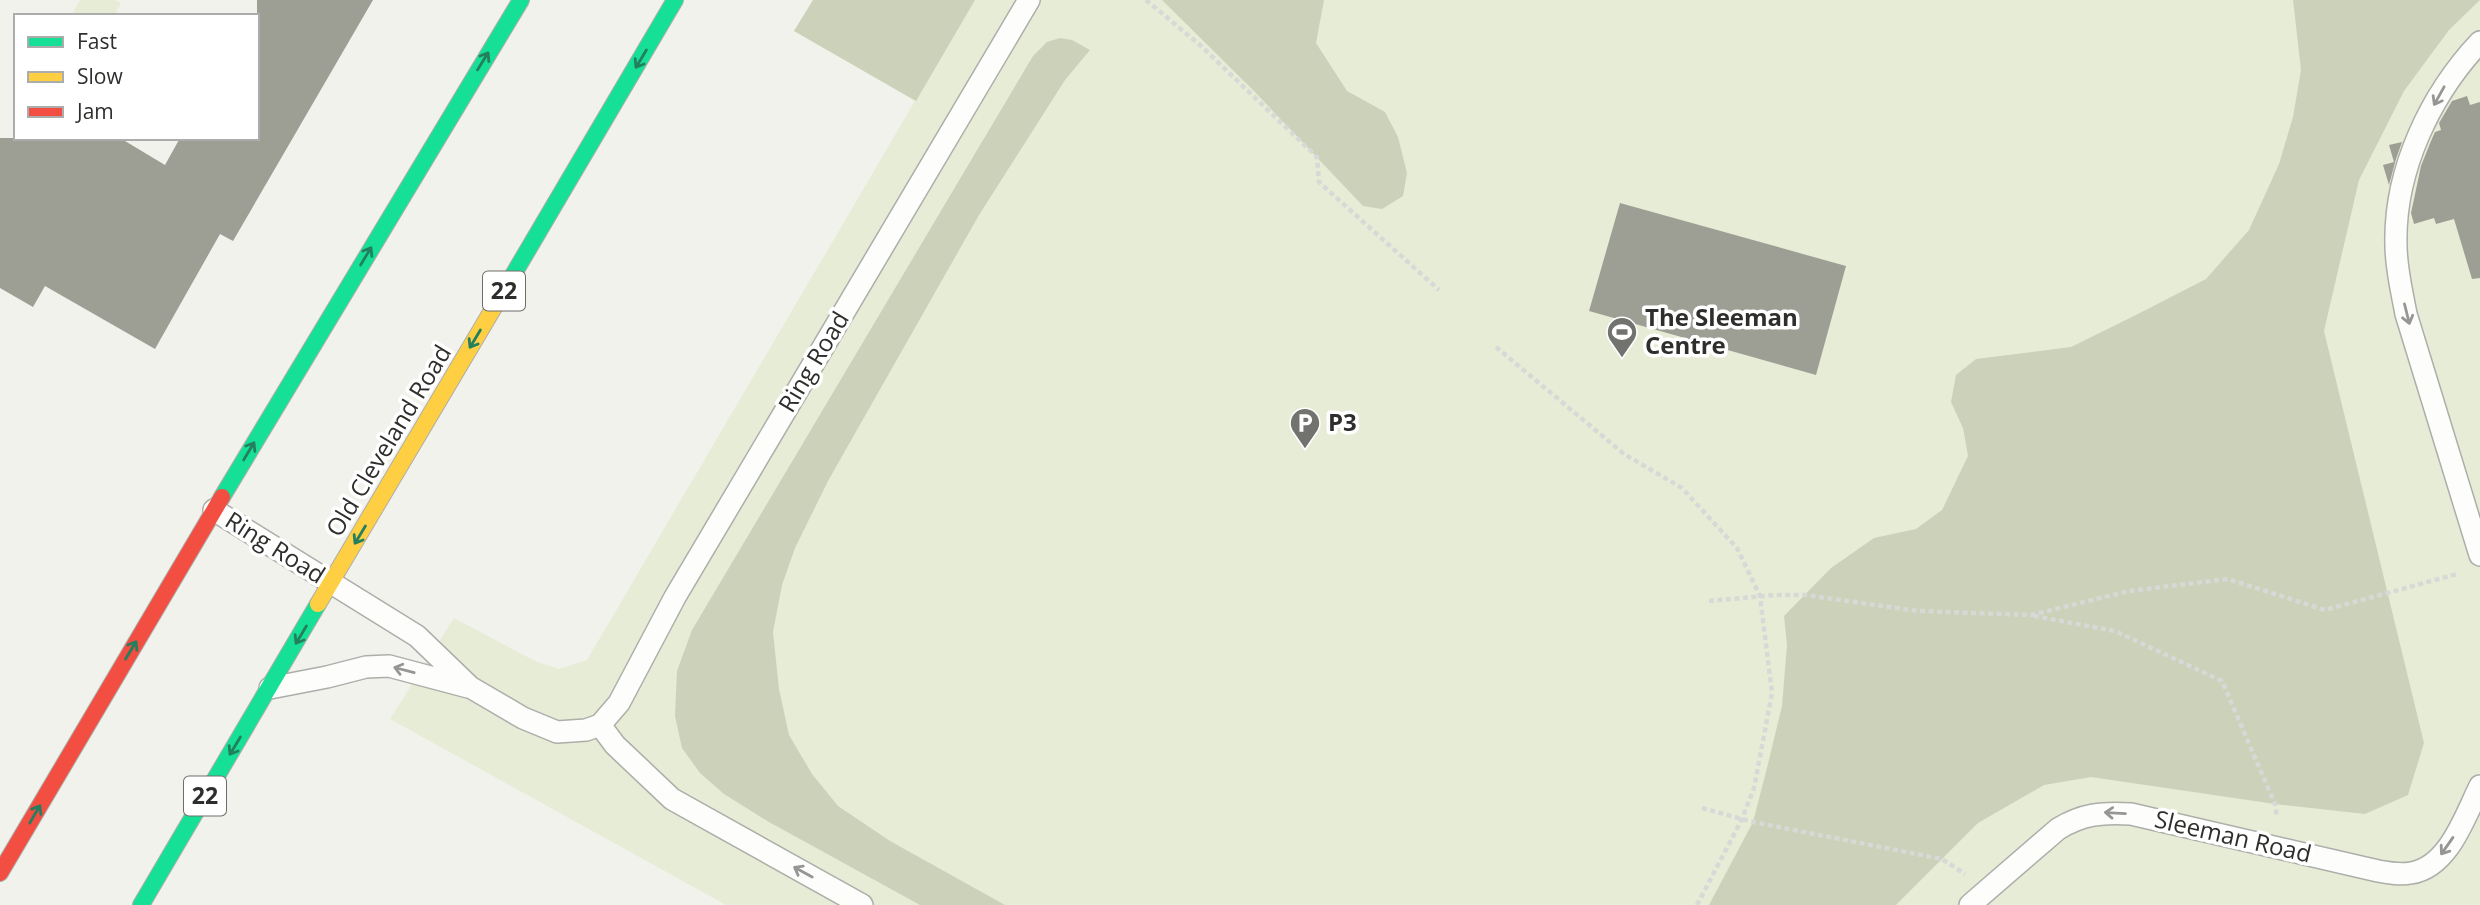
<svg xmlns="http://www.w3.org/2000/svg" width="2480" height="905" font-family="'Open Sans',sans-serif">
  <style>
    .green { fill: #e7ecd6 }
    .forest { fill: #ccd1b9 }
    .building { fill: #9d9f95 }
    .lines { fill: none; stroke-linecap: round; stroke-linejoin: round }
    .lane-casing { stroke: #adaeaa; stroke-width: 24 }
    .fast-casing { stroke: #adaeaa; stroke-width: 18 }
    .slow-casing { stroke: #adaeaa; stroke-width: 18 }
    .jam-casing { stroke: #adaeaa; stroke-width: 18 }
    .path { stroke: #d8d8d7; stroke-width: 4.5; stroke-dasharray: 5 3.5; stroke-linecap: butt }
    .lane { stroke: #fdfdfc; stroke-width: 21 }
    .fast { stroke: #16e098; stroke-width: 16 }
    .slow { stroke: #ffcf43; stroke-width: 16 }
    .jam { stroke: #f24e42; stroke-width: 16 }
    .oneway { stroke: #237f5d }
    .oneway2 { stroke: #969694 }
    .labels { text-anchor: middle; stroke-width: 7; stroke-linejoin: round; paint-order: stroke }
    .shield { fill: #fff; stroke: #6d6d6b; stroke-width: 2 }
    .shield-label { font-size: 23px; font-weight: bold; fill: #2e2f2c }
    .poi-label { font-size: 24px; font-weight: bold; fill: #2e2f2c; stroke: #fff; text-anchor: start }
    .street-label { font-size: 24px; fill: #2e2f2c; stroke: #fff }
  </style>
  <rect width="100%" height="100%" fill="#f1f2ec"/>
  <path class="green" d="M 80,0 L 115,0 L 121,3 L 114,16 L 71,16 Z
    M 813,0 L 2480,0 L 2480,905 L 726,905 L 390,719 L 454,618 L 537,662 L 559,669 L 587,660 L 915,101 L 794,31 Z"/>
  <path class="forest" d="M 813,0 L 975,0 L 916,101 L 794,31 Z
    M 1162,0 L 1324,0 L 1316,43 L 1347,91 L 1385,112 L 1398,137 L 1407,173 L 1403,196 L 1382,209 L 1363,206 L 1254,91 Z
    M 2293,0 L 2480,0 L 2449,30 L 2404,91 L 2359,180 L 2324,331 L 2424,743 L 2408,795 L 2365,814 L 2275,804 L 2091,777 L 2044,785 L 1978,823 L 1896,905 L 1709,905 L 1753,822 L 1767,768 L 1782,706 L 1787,645 L 1784,616 L 1831,568 L 1874,538 L 1916,529 L 1942,510 L 1968,456 L 1963,428 L 1951,402 L 1956,375 L 1976,359 L 2071,347 L 2136,315 L 2206,279 L 2249,230 L 2279,164 L 2293,117 L 2301,70 Z
    M 1060,38 L 1072,40 L 1090,50 L 1065,80 L 979,215 L 828,481 L 795,548 L 782,585 L 773,632 L 779,689 L 789,735 L 812,774 L 838,806 L 890,841 L 1005,905 L 920,905 L 769,822 L 724,794 L 700,773 L 682,748 L 675,716 L 677,671 L 692,630 L 1033,56 L 1047,42 Z"/>
  <path class="building" d="M 257,0 L 373,0 L 233,241 L 220,234 L 155,349 L 45,286 L 33,307 L 0,288 L 0,138 L 120,138 L 165,165 L 180,138 L 257,138 Z
    M 2467,96 L 2470,105 L 2480,102 L 2480,278 L 2472,279 L 2454,219 L 2436,224 L 2434,218 L 2414,224 L 2411,213 L 2421,166 L 2431,141 L 2435,132 L 2441,130 L 2439,123 L 2452,101 Z
    M 2402,142 L 2396,159 L 2389,185 L 2383,165 L 2394,162 L 2389,145 Z
    M 1620,203 L 1846,266 L 1816,375 L 1589,311 Z"/>
  <g class="lines">
    <g class="lane-casing">
      <path id="lane" d="M 2480,42 C 2430,95 2394,171 2396,245 C 2396,269 2402,292 2406,314 L 2480,555
        M 214,510 L 417,636 L 470,687 L 523,718 L 557,732 L 586,730 L 600,725 L 619,703 L 675,597 L 1029,0
        M 270,688 L 327,677 L 366,667 L 389,666 L 468,687
        M 600,725 L 615,745 L 672,799 L 862,905
        M 1970,905 L 2058,829 C 2082,814 2103,812 2131,814 L 2378,871 C 2389,873 2400,875 2411,873 C 2449,867 2465,816 2480,786"/>
    </g>
    <g class="fast-casing">
      <path id="fast" d="M 506,287 L 675,0
        M 222,497 L 521,0
        M 141,905 L 318,604"/>
    </g>
    <g class="slow-casing">
      <path id="slow" d="M 318,604 L 506,287"/>
    </g>
    <g class="jam-casing">
      <path id="jam" d="M 0,873 L 222,497"/>
    </g>
    <path class="path" d="M 1146,0 L 1200,45 L 1317,157 L 1319,182 L 1439,290
      M 1496,347 L 1624,454 L 1682,488 L 1737,548 L 1760,596 L 1772,693 L 1754,788 L 1742,819 L 1697,905
      M 1709,601 L 1775,595 L 1805,595 L 1918,611 L 2031,615 L 2129,591 L 2228,579 L 2325,610 L 2457,574
      M 2034,616 L 2115,631 L 2222,681 L 2275,804 L 2277,818
      M 1702,808 L 1753,822 L 1942,859 L 1965,874"/>
    <use href="#lane" class="lane"/>
    <use href="#fast" class="fast"/>
    <use href="#slow" class="slow"/>
    <use href="#jam" class="jam"/>
  </g>
  <defs><path id="oneway-shaft" d="M-6 0H5M1.5-3L5.5 0L1.5 3" fill="none" stroke-width="1.6" stroke-linecap="round" stroke-linejoin="round" transform="scale(1.75)"/></defs>
  <g class="oneway">
    <use href="#oneway-shaft" transform="translate(641 59) rotate(121)"/>
    <use href="#oneway-shaft" transform="translate(483 61) rotate(-58)"/>
    <use href="#oneway-shaft" transform="translate(366 256) rotate(-59)"/>
    <use href="#oneway-shaft" transform="translate(475 339) rotate(121)"/>
    <use href="#oneway-shaft" transform="translate(249 451) rotate(-59)"/>
    <use href="#oneway-shaft" transform="translate(360 535) rotate(121)"/>
    <use href="#oneway-shaft" transform="translate(301 635) rotate(121)"/>
    <use href="#oneway-shaft" transform="translate(131 650) rotate(-59)"/>
    <use href="#oneway-shaft" transform="translate(235 746) rotate(121)"/>
    <use href="#oneway-shaft" transform="translate(35 814) rotate(-60)"/>
  </g>
  <g class="oneway2">
    <use href="#oneway-shaft" transform="translate(2439 96) rotate(119)"/>
    <use href="#oneway-shaft" transform="translate(2407 314) rotate(76)"/>
    <use href="#oneway-shaft" transform="translate(404 670) rotate(-165)"/>
    <use href="#oneway-shaft" transform="translate(2115 813) rotate(-177)"/>
    <use href="#oneway-shaft" transform="translate(2447 846) rotate(125)"/>
    <use href="#oneway-shaft" transform="translate(803 872) rotate(-151)"/>
  </g>
  <defs>
    <g id="stadium-pin" transform="scale(1.575)"><path d="M0 17L-7.5 6A9.5 9.5 0 1 1 7.5 6Z" fill="#72736f" stroke="#fff"/><path d="M0-5a6.5 5 0 1 0 0 10a6.5 5 0 1 0 0-10ZM-3.5-1.8h7v3.6h-7Z" fill="#fff"/></g>
    <g id="parking-pin" transform="scale(1.575)"><path d="M0 17L-7.5 6A9.5 9.5 0 1 1 7.5 6Z" fill="#72736f" stroke="#fff"/><path d="M-3.5-5.5H1a3.5 3.5 0 0 1 0 7H-1V5.5H-3.5ZM-1-3.4V-.6H.8a1.4 1.4 0 0 0 0-2.8Z" fill="#fff"/></g>
  </defs>
  <g fill-rule="evenodd">
    <use href="#stadium-pin" x="1622" y="332"/>
    <use href="#parking-pin" x="1305" y="423"/>
  </g>
  <g class="labels">
    <g class="shield">
      <rect x="483" y="271.5" width="42" height="39" rx="5"/>
      <rect x="184" y="776.5" width="42" height="39" rx="5"/>
    </g>
    <g class="shield-label">
      <text x="504" y="299">22</text>
      <text x="205" y="804">22</text>
    </g>
    <g class="poi-label">
      <text x="1645" y="326">The Sleeman<tspan x="1645" dy="28">Centre</tspan></text>
      <text x="1328" y="431">P3</text>
    </g>
    <g class="street-label">
      <text transform="translate(814 362) rotate(-59)" y="8">Ring Road</text>
      <text transform="translate(389 441) rotate(-59)" y="8">Old Cleveland Road</text>
      <text transform="translate(275 548) rotate(32)" y="8">Ring Road</text>
      <text transform="translate(2233 837) rotate(13)" y="8">Sleeman Road</text>
    </g>
  </g>
  <rect x="14" y="14" width="245" height="126" fill="#ffffff" stroke="#abacab" stroke-width="2"/>
  <rect x="28" y="37" width="35" height="10" fill="#16e098" stroke="#abacab" stroke-width="2"/>
  <text x="77" y="49" font-size="21" fill="#2e2f2c">Fast</text>
  <rect x="28" y="72" width="35" height="10" fill="#ffcf43" stroke="#abacab" stroke-width="2"/>
  <text x="77" y="84" font-size="21" fill="#2e2f2c">Slow</text>
  <rect x="28" y="107" width="35" height="10" fill="#f24e42" stroke="#abacab" stroke-width="2"/>
  <text x="77" y="119" font-size="21" fill="#2e2f2c">Jam</text>
</svg>
